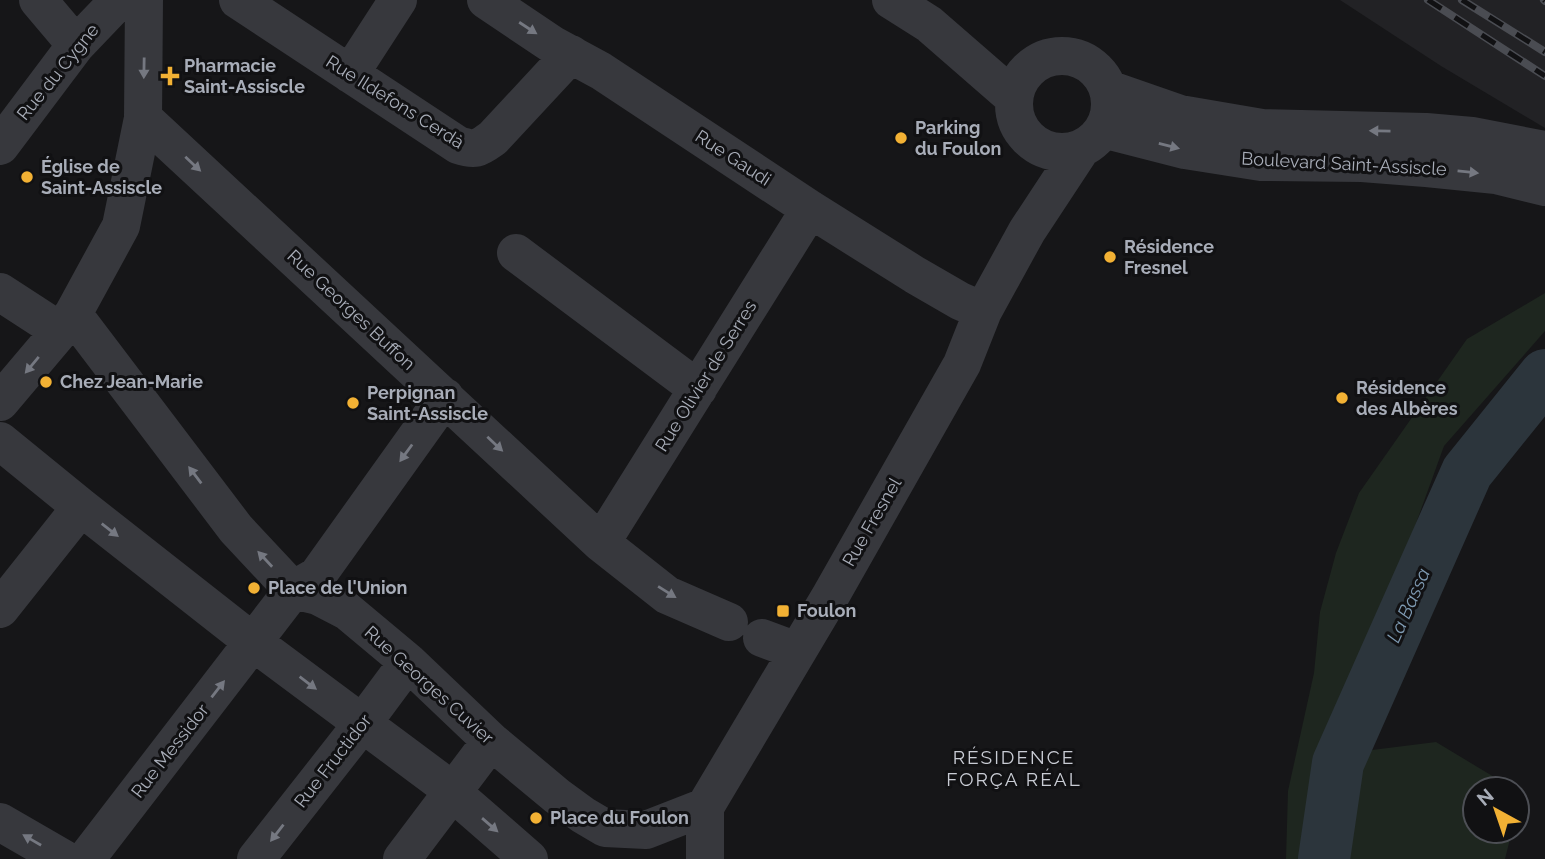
<svg xmlns="http://www.w3.org/2000/svg" width="1545" height="859" font-family="Raleway,sans-serif">
  <style>
    .built { fill: #222225 }
    .green { fill: #1e261f }
    .lines { fill: none; stroke-linecap: round; stroke-linejoin: round }
    .river { stroke: #2c353c; stroke-width: 52 }
    .minor { stroke: #37383d; stroke-width: 38 }
    .rail-casing { stroke: #4a4c52; stroke-width: 8 }
    .rail { stroke: #111113; stroke-width: 5; stroke-dasharray: 16; stroke-linecap: butt }
    .oneway { fill: #757881 }
    .poi-dot { fill: #f2b134; stroke: #111113; stroke-width: 2.5 }
    .labels { text-anchor: middle; stroke-width: 6; stroke-linejoin: round; paint-order: stroke }
    .poi-label { font-size: 18px; font-weight: bold; fill: #a8adb8; stroke: #111113; text-anchor: start }
    .street-label { font-size: 18px; fill: #a8adb8; stroke: #111113 }
    .water-label { font-size: 19px; font-style: italic; fill: #7f9bb3; stroke: #111113 }
    .neighbourhood-label { font-size: 19px; letter-spacing: 2px; fill: #c9ccd4; stroke: #111113 }
  </style>
  <rect width="100%" height="100%" fill="#161618"/>
  <path class="built" d="M 1340,0 L 1545,0 L 1545,128 L 1441,66 Z"/>
  <path class="green" d="M 1545,293 L 1545,331 L 1444,446 L 1332,755 L 1436,742 L 1514,789 L 1475,789 L 1475,831 L 1512,831 L 1505,859 L 1286,859 L 1288,791 L 1314,673 L 1320,612 L 1336,553 L 1359,493 L 1467,339 Z"/>
  <g class="lines">
    <path class="river" d="M 1324,859 L 1338,763 L 1467,472 L 1545,375"/>
    <path class="minor" d="M 38,0 L 76,45
      M 238,0 L 458,145 C 476,151 479,148 493,138 L 571,54
      M 486,0 L 553,45 L 601,71 L 810,209 L 915,275 L 960,301 L 983,311
      M 891,0 L 929,24 L 1014,98
      M1014 104a48 48 0 1 1 96 0a48 48 0 1 1-96 0Z
      M 350,74 L 398,0
      M 1108,89 L 1180,114 L 1262,128 L 1426,132 L 1472,136 L 1545,150
      M 143,118 L 601,543 L 667,595 L 729,622
      M 1103,129 L 1185,150 L 1261,162 L 1362,163 L 1426,168 L 1496,175 L 1545,187
      M 0,146 L 76,45 L 119,0
      M 516,253 L 698,389
      M 0,292 L 60,331
      M 73,314 L 236,529 L 293,590
      M 0,402 L 60,331 L 73,314 L 121,226 L 143,118 L 144,0
      M 0,441 L 81,507 L 253,642 L 437,779 L 529,859
      M 601,543 L 810,209
      M 293,590 L 318,596 L 347,611 L 408,662 L 491,741 L 557,796 L 583,815 L 605,828 L 646,830 L 705,807
      M 0,609 L 81,507
      M 762,638 L 797,651
      M 0,822 L 64,859
      M 86,859 L 293,590 L 317,576 L 445,397
      M 256,859 L 362,724 L 408,662
      M 402,859 L 491,741
      M 705,859 L 705,807 L 831,595 L 962,364 L 983,311 L 1027,231 L 1081,149"/>
    <g class="rail-casing">
      <path id="rail" d="M 1428,0 L 1545,76
        M 1462,0 L 1545,52
        M 1544,0 L 1545,1"/>
    </g>
    <use href="#rail" class="rail"/>
  </g>
  <defs><path id="oneway-solid" d="M-6-.8H1V-3.2L6.5 0L1 3.2V.8H-6Z" transform="scale(1.75)"/></defs>
  <g class="oneway">
    <use href="#oneway-solid" transform="translate(528 28) rotate(33)"/>
    <use href="#oneway-solid" transform="translate(144 68) rotate(91)"/>
    <use href="#oneway-solid" transform="translate(1380 131) rotate(-179)"/>
    <use href="#oneway-solid" transform="translate(1169 146) rotate(14)"/>
    <use href="#oneway-solid" transform="translate(193 164) rotate(43)"/>
    <use href="#oneway-solid" transform="translate(1468 172) rotate(6)"/>
    <use href="#oneway-solid" transform="translate(32 365) rotate(130)"/>
    <use href="#oneway-solid" transform="translate(495 444) rotate(43)"/>
    <use href="#oneway-solid" transform="translate(406 453) rotate(126)"/>
    <use href="#oneway-solid" transform="translate(195 475) rotate(-127)"/>
    <use href="#oneway-solid" transform="translate(110 530) rotate(38)"/>
    <use href="#oneway-solid" transform="translate(265 559) rotate(-133)"/>
    <use href="#oneway-solid" transform="translate(667 592) rotate(32)"/>
    <use href="#oneway-solid" transform="translate(308 683) rotate(37)"/>
    <use href="#oneway-solid" transform="translate(218 689) rotate(-52)"/>
    <use href="#oneway-solid" transform="translate(490 825) rotate(41)"/>
    <use href="#oneway-solid" transform="translate(277 833) rotate(128)"/>
    <use href="#oneway-solid" transform="translate(32 840) rotate(-150)"/>
  </g>
  <g class="poi-dot">
    <path d="M166.5 65.5h7v7h7v7h-7v7h-7v-7h-7v-7h7z"/>
    <circle cx="901" cy="138" r="7"/>
    <circle cx="27" cy="177" r="7"/>
    <circle cx="1110" cy="257" r="7"/>
    <circle cx="46" cy="382" r="7"/>
    <circle cx="1342" cy="398" r="7"/>
    <circle cx="353" cy="403" r="7"/>
    <circle cx="254" cy="588" r="7"/>
    <rect x="776" y="604" width="14" height="14" rx="3.5"/>
    <circle cx="536" cy="818" r="7"/>
  </g>
  <g class="labels">
    <g class="poi-label">
      <text x="184" y="72">Pharmacie<tspan x="184" dy="21">Saint-Assiscle</tspan></text>
      <text x="915" y="134">Parking<tspan x="915" dy="21">du Foulon</tspan></text>
      <text x="41" y="173">Église de<tspan x="41" dy="21">Saint-Assiscle</tspan></text>
      <text x="1124" y="253">Résidence<tspan x="1124" dy="21">Fresnel</tspan></text>
      <text x="60" y="388">Chez Jean-Marie</text>
      <text x="1356" y="394">Résidence<tspan x="1356" dy="21">des Albères</tspan></text>
      <text x="367" y="399">Perpignan<tspan x="367" dy="21">Saint-Assiscle</tspan></text>
      <text x="268" y="594">Place de l'Union</text>
      <text x="797" y="617">Foulon</text>
      <text x="550" y="824">Place du Foulon</text>
    </g>
    <g class="street-label">
      <text transform="translate(58 72) rotate(-51)" y="6">Rue du Cygne</text>
      <text transform="translate(395 102) rotate(32)" y="6">Rue Ildefons Cerdà</text>
      <text transform="translate(733 158) rotate(33)" y="6">Rue Gaudi</text>
      <text transform="translate(1344 164) rotate(3)" y="6">Boulevard Saint-Assiscle</text>
      <text transform="translate(351 310) rotate(43)" y="6">Rue Georges Buffon</text>
      <text transform="translate(706 376) rotate(-58)" y="6">Rue Olivier de Serres</text>
      <text transform="translate(872 522) rotate(-60)" y="6">Rue Fresnel</text>
      <text transform="translate(429 685) rotate(42)" y="6">Rue Georges Cuvier</text>
      <text transform="translate(170 751) rotate(-52)" y="6">Rue Messidor</text>
      <text transform="translate(333 761) rotate(-52)" y="6">Rue Fructidor</text>
    </g>
    <g class="water-label">
      <text transform="translate(1408 605) rotate(-66)" y="7">La Bassa</text>
    </g>
    <g class="neighbourhood-label">
      <text x="1014" y="764">RÉSIDENCE<tspan x="1014" dy="22">FORÇA RÉAL</tspan></text>
    </g>
  </g>
  <g transform="translate(1496 810) rotate(320)"><circle r="33" fill="#111113" stroke="#4d4f55" stroke-width="2"/>
  <path d="M0-5L12 26L0 18L-12 26Z" fill="#f2b134"/>
  <text y="-10" font-size="19" font-weight="bold" text-anchor="middle" fill="#a8adb8">N</text>
  </g>
</svg>
